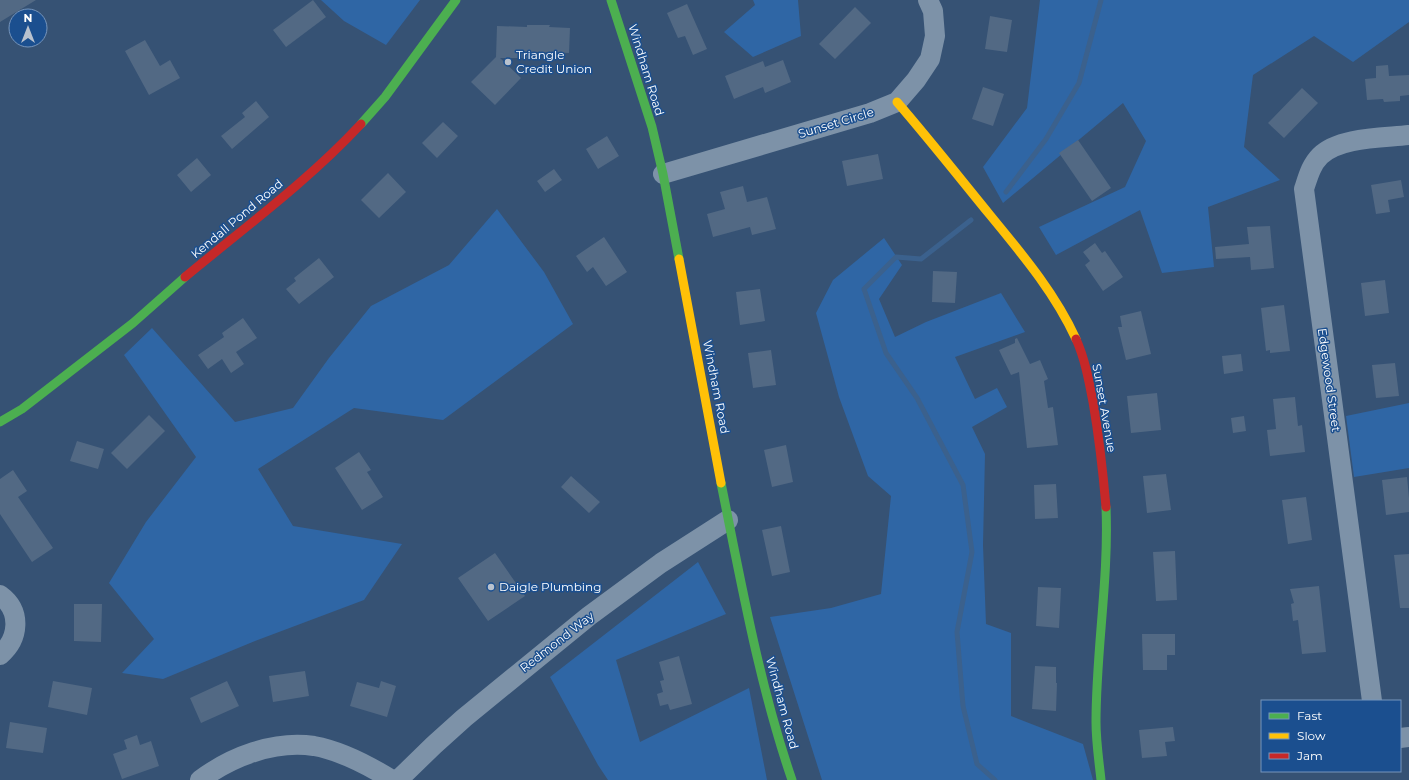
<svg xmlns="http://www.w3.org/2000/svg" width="1409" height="780" font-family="Montserrat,sans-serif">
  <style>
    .green { fill: #2f66a5 }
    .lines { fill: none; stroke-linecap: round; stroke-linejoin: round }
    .stream { stroke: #3b618d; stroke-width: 5 }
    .building { fill: #526984 }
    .street { stroke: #7d92a8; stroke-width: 20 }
    .fast { stroke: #4caf50; stroke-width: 9 }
    .slow { stroke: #ffc107; stroke-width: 9 }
    .jam { stroke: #c62828; stroke-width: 9 }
    .poi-dot { fill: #b9c2ce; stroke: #1b4f8f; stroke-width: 1.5 }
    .labels { text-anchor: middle; stroke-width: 3; stroke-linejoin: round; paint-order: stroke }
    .poi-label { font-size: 12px; fill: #fff; stroke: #1b4f8f; text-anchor: start }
    .street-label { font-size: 12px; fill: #fff; stroke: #1b4f8f }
  </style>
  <rect width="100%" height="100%" fill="#365274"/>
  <path class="green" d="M 321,0 L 420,0 L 386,45 L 344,21 Z
    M 753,0 L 798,0 L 801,36 L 753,57 L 724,32 L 755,5 Z
    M 1040,0 L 1409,0 L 1409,22 L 1353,62 L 1314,36 L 1253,75 L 1244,147 L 1280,180 L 1208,207 L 1214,267 L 1162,273 L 1140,210 L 1056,255 L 1039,227 L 1125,187 L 1146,141 L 1123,103 L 1003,203 L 983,167 L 1027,108 Z
    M 497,209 L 544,272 L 573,324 L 443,420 L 354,408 L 258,469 L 293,526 L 402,544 L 364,600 L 255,641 L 163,679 L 122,673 L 154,639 L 109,583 L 146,522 L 196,457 L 124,355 L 152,328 L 235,422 L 293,408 L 329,358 L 371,306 L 449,265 Z
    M 884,238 L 902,265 L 879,299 L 895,337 L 926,322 L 1001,293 L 1025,332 L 955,357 L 975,399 L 997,388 L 1007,407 L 972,427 L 985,454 L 983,545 L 986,624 L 1011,633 L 1011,716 L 1083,744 L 1093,780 L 822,780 L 770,617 L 831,608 L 881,594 L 891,496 L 868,476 L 839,397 L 816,313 L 833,280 Z
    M 1409,403 L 1409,468 L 1354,477 L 1346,416 Z
    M 698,562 L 726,614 L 616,660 L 640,742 L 749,688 L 767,780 L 608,780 L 598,765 L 550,677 Z"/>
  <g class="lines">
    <path class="stream" d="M 1006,192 L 1046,139 L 1079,83 L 1101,0
      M 971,220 L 921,259 L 896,257 L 864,289 L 886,353 L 917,398 L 963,485 L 972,552 L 957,632 L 963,706 L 977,764 L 995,780"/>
  </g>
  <path class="building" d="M 0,0 L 36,0 L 0,22 Z
    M 313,0 L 326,17 L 286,47 L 273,30 Z
    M 687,4 L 707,49 L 693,55 L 685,36 L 678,38 L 667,13 Z
    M 855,7 L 871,23 L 835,59 L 819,44 Z
    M 990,16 L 1012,20 L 1007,52 L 985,49 Z
    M 527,25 L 550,25 L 549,27 L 570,28 L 569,53 L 536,52 L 536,58 L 500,58 L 521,78 L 495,105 L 471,82 L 496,57 L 497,26 L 527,27 Z
    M 145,40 L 160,66 L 170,60 L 180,78 L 149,95 L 125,51 Z
    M 783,60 L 791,82 L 765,93 L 763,87 L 734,99 L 725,76 L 763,61 L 765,67 Z
    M 1388,65 L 1389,76 L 1409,75 L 1409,95 L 1400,96 L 1400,101 L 1384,102 L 1383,99 L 1367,100 L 1365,79 L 1376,78 L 1376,66 Z
    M 983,87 L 1004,94 L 993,126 L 972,119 Z
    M 1302,88 L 1318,103 L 1284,138 L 1268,123 Z
    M 256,101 L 269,117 L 232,149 L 221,136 L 245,117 L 242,113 Z
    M 443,122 L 458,136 L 437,158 L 422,143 Z
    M 607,136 L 619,156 L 598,169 L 586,149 Z
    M 1078,140 L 1111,188 L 1092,201 L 1059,153 Z
    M 878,154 L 883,179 L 847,186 L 842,161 Z
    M 197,158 L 211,175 L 191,192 L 177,175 Z
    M 554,169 L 562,180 L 545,192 L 537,181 Z
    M 388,173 L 406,192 L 379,218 L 361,200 Z
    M 1401,180 L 1404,197 L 1388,200 L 1390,212 L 1376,214 L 1371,185 Z
    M 743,186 L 747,202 L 767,197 L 776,229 L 752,235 L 750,227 L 713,237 L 707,214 L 725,209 L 720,192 Z
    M 1270,226 L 1274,268 L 1251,270 L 1250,257 L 1216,259 L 1215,247 L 1249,244 L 1247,227 Z
    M 604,237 L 627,272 L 606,286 L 593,267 L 587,272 L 576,256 Z
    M 1095,243 L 1102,253 L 1105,251 L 1123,277 L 1103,291 L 1085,265 L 1090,261 L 1083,252 Z
    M 319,258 L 334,277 L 299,304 L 286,289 L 296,281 L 294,278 Z
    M 933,271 L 957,272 L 955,303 L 932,302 Z
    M 1385,280 L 1389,313 L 1365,316 L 1361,283 Z
    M 760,289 L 765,321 L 740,325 L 736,292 Z
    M 1284,305 L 1290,351 L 1270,353 L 1270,350 L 1266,351 L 1261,308 Z
    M 1141,311 L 1151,354 L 1126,360 L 1118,327 L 1122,327 L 1120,316 Z
    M 243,318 L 257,338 L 236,352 L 244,364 L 231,373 L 222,359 L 208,369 L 198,355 L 224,337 L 222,333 Z
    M 1017,338 L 1030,364 L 1040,360 L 1048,379 L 1044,381 L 1048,408 L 1053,407 L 1058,445 L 1027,448 L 1019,372 L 1011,375 L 999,350 L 1015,343 L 1015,339 Z
    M 771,350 L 776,385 L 753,388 L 748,353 Z
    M 1241,354 L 1243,371 L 1224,374 L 1222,356 Z
    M 1395,363 L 1399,396 L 1376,398 L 1372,365 Z
    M 1157,393 L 1161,430 L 1131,433 L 1127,396 Z
    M 1295,397 L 1298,426 L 1302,425 L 1305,452 L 1270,456 L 1267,430 L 1276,429 L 1273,399 Z
    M 149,415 L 165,431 L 127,469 L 111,453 Z
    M 1244,416 L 1246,431 L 1233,433 L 1231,418 Z
    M 77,441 L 104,449 L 98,469 L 70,461 Z
    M 786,445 L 793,482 L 772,487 L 764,450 Z
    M 359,452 L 371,470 L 367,472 L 383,497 L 362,510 L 335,468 Z
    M 13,470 L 27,491 L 18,497 L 53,548 L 32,562 L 0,514 L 0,479 Z
    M 1166,474 L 1171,510 L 1147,513 L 1143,476 Z
    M 571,476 L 600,502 L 589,513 L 561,487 Z
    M 1407,477 L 1409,498 L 1409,512 L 1386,515 L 1382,480 Z
    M 1056,484 L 1058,518 L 1035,519 L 1034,485 Z
    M 1306,497 L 1312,540 L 1288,544 L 1282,500 Z
    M 781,526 L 790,572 L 772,576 L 762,530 Z
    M 1175,551 L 1177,600 L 1156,601 L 1153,552 Z
    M 495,553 L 525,596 L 488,621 L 458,578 Z
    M 1409,554 L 1409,608 L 1400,608 L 1394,555 Z
    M 1319,586 L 1326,652 L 1302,654 L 1298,620 L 1293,621 L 1291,604 L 1294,603 L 1290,589 Z
    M 1038,587 L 1061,588 L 1059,628 L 1036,626 Z
    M 74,604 L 102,604 L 101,642 L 74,641 Z
    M 1142,634 L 1175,634 L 1175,655 L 1167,655 L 1167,670 L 1143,670 Z
    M 679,656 L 692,704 L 670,710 L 668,704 L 660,706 L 657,694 L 663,692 L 660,681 L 664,680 L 659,662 Z
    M 1035,666 L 1056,667 L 1056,683 L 1057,683 L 1056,711 L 1032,709 Z
    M 305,671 L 309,696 L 273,702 L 269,676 Z
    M 53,681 L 92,688 L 87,715 L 48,707 Z
    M 227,681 L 239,706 L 201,723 L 190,698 Z
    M 381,681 L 396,686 L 387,717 L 350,706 L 357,682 L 379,688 Z
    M 10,722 L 47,728 L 43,753 L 6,748 Z
    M 1173,727 L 1175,741 L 1165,742 L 1167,756 L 1142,758 L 1139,730 Z
    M 137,735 L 140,745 L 151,741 L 159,766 L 122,779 L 113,754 L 127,749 L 124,740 Z"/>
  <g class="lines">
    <path class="street" d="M 663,174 L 870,113 L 897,102 L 916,80 L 930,59 L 935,36 L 933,11 L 928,0
      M 0,595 C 22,611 19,639 0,655
      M 1372,701 L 1304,189 C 1308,177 1311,165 1320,156 C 1339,137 1383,138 1409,135
      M 1400,738 L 1409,737
      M 200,780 C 231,757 274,740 314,746 C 342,751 368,765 392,780
      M 398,780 L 434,745 L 464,718 L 589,616 L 661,563 L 728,520"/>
    <path class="fast" d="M 611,0 L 652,127 L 663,174 L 679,259
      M 361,124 L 385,97 L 456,0
      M 0,422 L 22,409 L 133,323 L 185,277
      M 721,483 C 741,582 759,684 792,780
      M 1101,780 C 1099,761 1096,742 1096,722 C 1096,650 1109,579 1106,507"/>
    <path class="slow" d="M 897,102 C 929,139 959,177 990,215 C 1022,254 1055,293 1076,339
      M 679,259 L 721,483"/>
    <path class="jam" d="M 185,277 C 244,228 308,181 361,124
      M 1076,339 C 1085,359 1089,381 1093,402 C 1099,437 1103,472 1106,507"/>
  </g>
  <g class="poi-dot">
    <circle cx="508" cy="62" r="4"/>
    <circle cx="491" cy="587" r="4"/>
  </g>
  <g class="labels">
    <g class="poi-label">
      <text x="516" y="59">Triangle<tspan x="516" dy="14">Credit Union</tspan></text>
      <text x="499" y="591">Daigle Plumbing</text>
    </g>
    <g class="street-label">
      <text transform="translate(646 70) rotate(73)" y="4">Windham Road</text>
      <text transform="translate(836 123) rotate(-17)" y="4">Sunset Circle</text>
      <text transform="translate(237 219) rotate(-40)" y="4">Kendall Pond Road</text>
      <text transform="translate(1329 380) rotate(82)" y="4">Edgewood Street</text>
      <text transform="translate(716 387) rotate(79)" y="4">Windham Road</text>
      <text transform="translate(1104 408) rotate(80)" y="4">Sunset Avenue</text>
      <text transform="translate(557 642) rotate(-38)" y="4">Redmond Way</text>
      <text transform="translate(782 703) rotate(75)" y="4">Windham Road</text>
    </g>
  </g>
  <rect x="1261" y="700" width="140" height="72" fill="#1b4f8f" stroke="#7695bc"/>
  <rect x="1269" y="713" width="20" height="6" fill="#4caf50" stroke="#7695bc"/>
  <text x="1297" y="720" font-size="12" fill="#ffffff">Fast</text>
  <rect x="1269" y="733" width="20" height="6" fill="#ffc107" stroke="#7695bc"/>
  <text x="1297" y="740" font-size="12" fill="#ffffff">Slow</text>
  <rect x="1269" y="753" width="20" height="6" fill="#c62828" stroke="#7695bc"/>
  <text x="1297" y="760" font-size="12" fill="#ffffff">Jam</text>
  <g transform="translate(28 28)"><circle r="19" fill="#1b4f8f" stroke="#7695bc"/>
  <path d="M0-3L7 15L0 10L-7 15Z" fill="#b9c2ce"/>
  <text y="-6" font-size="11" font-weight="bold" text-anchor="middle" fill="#ffffff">N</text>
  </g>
</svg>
